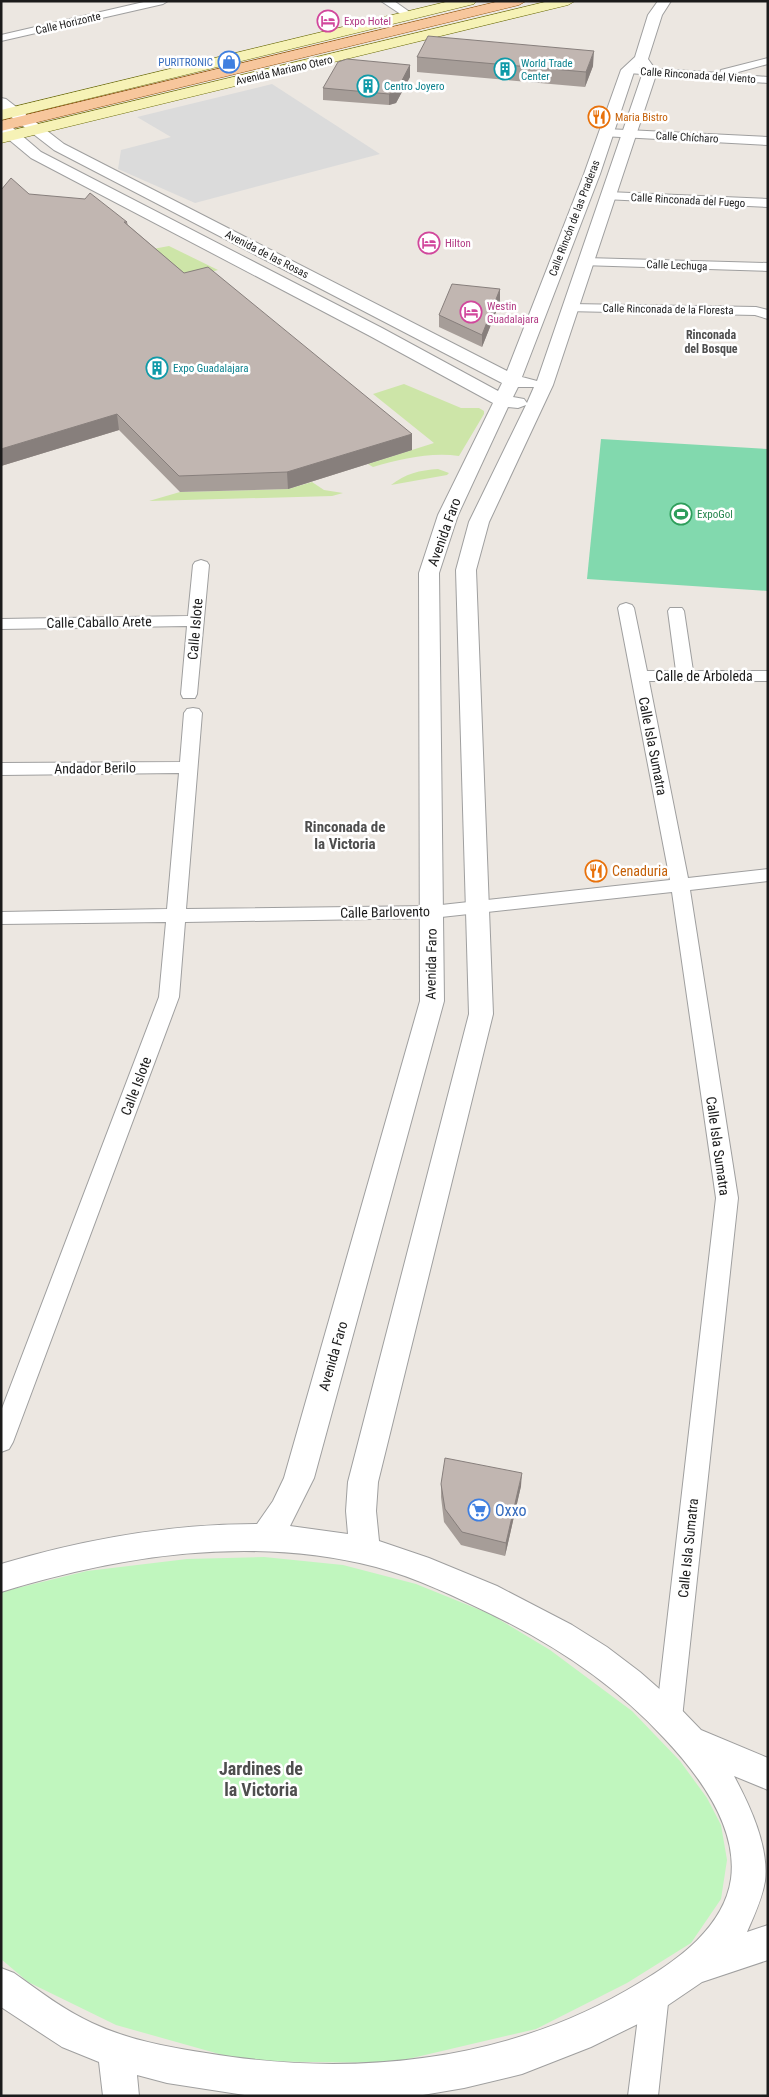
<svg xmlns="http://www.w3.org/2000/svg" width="769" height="2097" font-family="'Roboto Condensed',sans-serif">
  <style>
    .grass { fill: #cde5a8 }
    .park { fill: #c0f6be }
    .pitch { fill: #82d9ae }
    .parking { fill: #dbdbdb }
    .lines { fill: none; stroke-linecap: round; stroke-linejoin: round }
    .minor-casing { stroke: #9f9f9f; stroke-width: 2 }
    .tertiary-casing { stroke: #9f9f9f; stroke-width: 2 }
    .secondary-casing { stroke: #6b6b09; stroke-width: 1 }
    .primary-casing { stroke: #8c5107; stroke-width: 1 }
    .minor { fill: #fff; fill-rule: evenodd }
    .tertiary { fill: #fff; fill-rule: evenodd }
    .secondary { fill: #f6f2b6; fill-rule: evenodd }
    .primary { fill: #f7c69c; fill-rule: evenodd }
    .wall { fill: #a69d98 }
    .shaded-wall { fill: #877f7c }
    .building { fill: #c1b6b1; stroke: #877f7c }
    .labels { text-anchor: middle; stroke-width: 5; stroke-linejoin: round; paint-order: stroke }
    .far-hotel-label { font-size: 11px; fill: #b23c85; stroke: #fff; text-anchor: start }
    .far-street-label { font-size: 11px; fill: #1b1b1b; stroke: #fff }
    .far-shop-label { font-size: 11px; fill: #366cbe; stroke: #fff; text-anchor: end }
    .far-culture-label { font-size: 11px; fill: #0d838f; stroke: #fff; text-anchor: start }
    .far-food-label { font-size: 11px; fill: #c56008; stroke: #fff; text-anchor: start }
    .far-leisure-label { font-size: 11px; fill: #27864d; stroke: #fff; text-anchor: start }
    .far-neighbourhood-label { font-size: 12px; font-weight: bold; fill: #4e4e4e; stroke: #fff }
    .street-label { font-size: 14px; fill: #1b1b1b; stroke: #fff }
    .food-label { font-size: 14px; fill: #c56008; stroke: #fff; text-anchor: start }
    .neighbourhood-label { font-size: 15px; font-weight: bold; fill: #4e4e4e; stroke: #fff }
    .near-shop-label { font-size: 16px; fill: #366cbe; stroke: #fff; text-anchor: start }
    .near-neighbourhood-label { font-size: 18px; font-weight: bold; fill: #4e4e4e; stroke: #fff }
  </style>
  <rect width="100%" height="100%" fill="#ece7e1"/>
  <path class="grass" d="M 169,246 L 218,270 L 177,281 L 99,259 Z
    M 404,384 L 461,408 L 479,408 L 484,411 L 484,414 L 459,456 C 430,452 401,459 373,467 L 368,464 L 434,443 L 373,394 Z
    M 438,469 L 449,473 L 447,475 L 391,485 C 405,474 420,470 438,469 Z
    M 312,482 L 324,490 L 343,493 L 332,496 L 149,501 L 180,492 L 288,489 Z"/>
  <path class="park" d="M 264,1557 L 343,1565 L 416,1584 L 490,1614 L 550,1650 L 632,1711 L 680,1761 L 707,1798 L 721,1825 L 727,1860 L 721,1899 L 691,1943 L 627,1983 L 536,2029 L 391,2063 L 244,2061 L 116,2025 L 28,1982 L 1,1959 L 1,1592 L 87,1571 L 187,1559 Z"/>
  <path class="pitch" d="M 601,439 L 768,449 L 768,591 L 587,579 Z"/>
  <path class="parking" d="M 272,84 L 380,154 L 195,203 L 118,169 L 121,150 L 171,137 L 137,117 Z"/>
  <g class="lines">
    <g class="minor-casing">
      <path id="minor" d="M 148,1 L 168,1 L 163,4 L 1,41 L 1,35 Z
        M 381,1 L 394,1 L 414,15 L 409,18 L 405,17 Z
        M 768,58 L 768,64 L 731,74 L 768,77 L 768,83 L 628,73 L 622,70 L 628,67 L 720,73 L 721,70 Z
        M 606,129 L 768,137 L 768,145 L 602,136 L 600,133 Z
        M 608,192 L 768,199 L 768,207 L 604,199 L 602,196 L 604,193 Z
        M 586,258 L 768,263 L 768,271 L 581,265 L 580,262 Z
        M 570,304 L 756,307 L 768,310 L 768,319 L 755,315 L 565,311 L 563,308 L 565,305 Z
        M 201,560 L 207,562 L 209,565 L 197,694 L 195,698 L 183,698 L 181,694 L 187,626 L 1,629 L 1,619 L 188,616 L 193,565 L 195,562 Z
        M 626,603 L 632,605 L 634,608 L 647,671 L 676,671 L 668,611 L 670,608 L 682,608 L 684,611 L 693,671 L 768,671 L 768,681 L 649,681 L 688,878 L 768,869 L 768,881 L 690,890 L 738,1198 L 682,1718 L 678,1727 L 669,1730 L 660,1727 L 656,1718 L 716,1198 L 672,892 L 432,918 L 185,922 L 179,997 L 13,1442 L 9,1449 L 1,1452 L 1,1411 L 159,997 L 166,922 L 1,924 L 1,912 L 167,909 L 179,773 L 1,775 L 1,763 L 180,762 L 184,713 L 187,709 L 193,708 L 199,709 L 202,713 L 186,909 L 432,906 L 670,880 L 618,608 L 620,605 Z
        M 655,1980 L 665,1984 L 669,1994 L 658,2096 L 628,2096 L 641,1994 L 645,1984 Z"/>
    </g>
    <g class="tertiary-casing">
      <path id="tertiary" d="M 658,1 L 671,1 L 662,15 L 648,59 L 657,72 L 553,385 L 489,522 L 476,570 L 493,1014 L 378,1482 L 376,1511 L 379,1541 L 429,1558 L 497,1586 L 572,1625 L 607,1647 L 640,1672 L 672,1700 L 701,1730 L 768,1758 L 768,1790 L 734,1776 C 750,1806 769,1846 765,1881 C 762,1899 754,1916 747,1932 L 768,1925 L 768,1960 L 702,1982 L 646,2020 L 591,2047 L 522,2074 L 464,2088 L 417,2096 L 251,2096 L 167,2083 L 137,2075 L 139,2096 L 103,2096 L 99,2062 L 62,2047 L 1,2007 L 1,1968 L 14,1973 C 39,1991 64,2010 92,2023 C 128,2040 168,2047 206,2053 C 354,2078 510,2062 639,1983 C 678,1960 724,1927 731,1879 C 738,1826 698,1774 664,1738 C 616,1686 557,1646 493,1615 C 456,1597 417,1578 376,1567 C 251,1535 122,1555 1,1592 L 1,1564 C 85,1539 169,1524 257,1524 L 273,1501 L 284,1478 L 420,1001 L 419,573 L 438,515 L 493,403 L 370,336 L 31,158 L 1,133 L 1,121 L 6,122 L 41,152 L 382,328 L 498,391 L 502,383 L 54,150 L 1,109 L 1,98 L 6,99 L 64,144 L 507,371 L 584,174 L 621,70 L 635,57 L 648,15 ZM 640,67 L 643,72 L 537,381 L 522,377 L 600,174 L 634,72 ZM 518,387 L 534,387 L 527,403 L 524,399 L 513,397 ZM 526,405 L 469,522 L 456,570 L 469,1014 L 348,1482 L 346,1511 L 348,1534 L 290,1526 L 314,1478 L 444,1001 L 439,573 L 458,515 L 508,407 L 518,408 Z"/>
    </g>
    <g class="secondary-casing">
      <path id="secondary" d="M 450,1 L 476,1 L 474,4 L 1,120 L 1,110 Z
        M 549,1 L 575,1 L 568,5 L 1,143 L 1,133 Z"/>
    </g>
    <g class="primary-casing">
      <path id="primary" d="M 500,1 L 526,1 L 519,5 L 1,131 L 1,121 Z"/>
    </g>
    <use href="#minor" class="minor"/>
    <use href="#tertiary" class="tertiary"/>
    <use href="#secondary" class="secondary"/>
    <use href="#primary" class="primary"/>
  </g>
  <path class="wall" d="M 417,57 L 593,66 L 585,87 L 417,72 Z
    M 410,65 L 410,77 L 396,103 L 389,105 L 323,100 L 323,88 Z
    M 1,190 L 127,222 L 128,225 L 184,273 L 412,434 L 412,450 L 288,489 L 180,492 L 119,430 L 1,466 Z
    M 500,289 L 500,302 L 482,347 L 439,327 L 439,315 Z
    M 441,1484 L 521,1486 L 505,1556 L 461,1545 L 444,1522 L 441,1497 Z"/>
  <path class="shaded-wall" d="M 594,51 L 593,66 L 585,87 L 586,72 Z
    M 410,65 L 410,77 L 396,103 L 389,105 L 389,94 Z
    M 500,289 L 500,302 L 482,347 L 482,335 Z
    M 117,414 L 119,430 L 1,466 L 1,449 Z
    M 412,434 L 412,450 L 288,489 L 287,472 Z
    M 522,1473 L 521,1486 L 505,1556 L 506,1543 Z"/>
  <path class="building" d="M 428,36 L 594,51 L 586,72 L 417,57 Z
    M 347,59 L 410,65 L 396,92 L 389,94 L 323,88 L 338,62 Z
    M 11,178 L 29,194 L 85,199 L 90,193 L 127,222 L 124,222 L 184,273 L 208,267 L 412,434 L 287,472 L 179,476 L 117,414 L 1,449 L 1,190 Z
    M 452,284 L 500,289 L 482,335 L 439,315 Z
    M 445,1458 L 522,1473 L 506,1543 L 462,1532 L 445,1509 L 441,1484 Z"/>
  <defs>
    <g id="hotel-ring" transform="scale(1.125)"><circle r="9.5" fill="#fff" stroke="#d1479c" stroke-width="1.5"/><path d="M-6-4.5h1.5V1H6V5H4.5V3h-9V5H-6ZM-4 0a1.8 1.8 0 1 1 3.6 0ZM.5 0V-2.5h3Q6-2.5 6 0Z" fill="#d1479c"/></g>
    <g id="shop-ring" transform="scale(1.125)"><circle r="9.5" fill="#fff" stroke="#3f7fe0" stroke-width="1.5"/><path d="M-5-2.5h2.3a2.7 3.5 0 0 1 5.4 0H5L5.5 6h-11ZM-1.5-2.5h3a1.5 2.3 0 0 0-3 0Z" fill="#3f7fe0"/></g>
    <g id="building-ring" transform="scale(1.125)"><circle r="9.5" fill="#fff" stroke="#0f9aa8" stroke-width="1.5"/><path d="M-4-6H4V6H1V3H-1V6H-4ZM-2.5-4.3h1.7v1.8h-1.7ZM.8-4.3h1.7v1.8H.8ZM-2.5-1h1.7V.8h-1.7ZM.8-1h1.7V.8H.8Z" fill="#0f9aa8"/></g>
    <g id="restaurant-ring" transform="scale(1.125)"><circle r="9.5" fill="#fff" stroke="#e8710a" stroke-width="1.5"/><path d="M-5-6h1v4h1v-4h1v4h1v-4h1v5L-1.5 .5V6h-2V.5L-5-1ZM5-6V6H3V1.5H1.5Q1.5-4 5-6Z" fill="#e8710a"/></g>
    <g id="stadium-ring" transform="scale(1.125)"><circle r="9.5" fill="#fff" stroke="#2e9e5b" stroke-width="1.5"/><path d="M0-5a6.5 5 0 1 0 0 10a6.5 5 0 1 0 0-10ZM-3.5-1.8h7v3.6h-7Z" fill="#2e9e5b"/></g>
    <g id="supermarket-ring" transform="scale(1.125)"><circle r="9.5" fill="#fff" stroke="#3f7fe0" stroke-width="1.5"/><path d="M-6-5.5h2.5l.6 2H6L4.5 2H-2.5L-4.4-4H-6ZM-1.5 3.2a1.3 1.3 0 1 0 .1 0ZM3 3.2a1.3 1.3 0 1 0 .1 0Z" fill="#3f7fe0"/></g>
  </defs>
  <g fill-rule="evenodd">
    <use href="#hotel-ring" x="328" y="21"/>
    <use href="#shop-ring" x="229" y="62"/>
    <use href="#building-ring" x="505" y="69"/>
    <use href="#building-ring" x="368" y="86"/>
    <use href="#restaurant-ring" x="599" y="117"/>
    <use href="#hotel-ring" x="429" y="243"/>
    <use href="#hotel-ring" x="471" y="312"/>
    <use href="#building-ring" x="157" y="368"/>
    <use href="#stadium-ring" x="681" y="514"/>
    <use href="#restaurant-ring" x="596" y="871"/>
    <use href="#supermarket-ring" x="479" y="1510"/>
  </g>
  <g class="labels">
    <g class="far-hotel-label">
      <text x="344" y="25">Expo Hotel</text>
      <text x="445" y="247">Hilton</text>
      <text x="487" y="310">Westin<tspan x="487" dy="13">Guadalajara</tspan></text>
    </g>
    <g class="far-street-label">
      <text transform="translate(68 23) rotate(-13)" y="4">Calle Horizonte</text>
      <text transform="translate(284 70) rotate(-13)" y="4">Avenida Mariano Otero</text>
      <text transform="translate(698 75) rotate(4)" y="4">Calle Rinconada del Viento</text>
      <text transform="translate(687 137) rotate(3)" y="4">Calle Chícharo</text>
      <text transform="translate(688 200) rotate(3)" y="4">Calle Rinconada del Fuego</text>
      <text transform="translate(574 218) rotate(-69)" y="4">Calle Rincón de las Praderas</text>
      <text transform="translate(267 254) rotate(27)" y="4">Avenida de las Rosas</text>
      <text transform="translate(677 265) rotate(2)" y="4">Calle Lechuga</text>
      <text transform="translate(668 309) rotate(1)" y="4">Calle Rinconada de la Floresta</text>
    </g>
    <g class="far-shop-label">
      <text x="213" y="66">PURITRONIC</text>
    </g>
    <g class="far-culture-label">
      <text x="521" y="67">World Trade<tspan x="521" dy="13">Center</tspan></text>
      <text x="384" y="90">Centro Joyero</text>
      <text x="173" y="372">Expo Guadalajara</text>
    </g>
    <g class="far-food-label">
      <text x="615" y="121">Maria Bistro</text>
    </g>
    <g class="far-leisure-label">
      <text x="697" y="518">ExpoGol</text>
    </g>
    <g class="far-neighbourhood-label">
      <text x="711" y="339">Rinconada<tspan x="711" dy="14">del Bosque</tspan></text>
    </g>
    <g class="street-label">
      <text transform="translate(444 532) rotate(-70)" y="5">Avenida Faro</text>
      <text transform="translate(99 622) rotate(-1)" y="5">Calle Caballo Arete</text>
      <text transform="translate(195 629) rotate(-85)" y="5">Calle Islote</text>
      <text x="704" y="681">Calle de Arboleda</text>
      <text transform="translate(653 746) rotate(79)" y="5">Calle Isla Sumatra</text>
      <text transform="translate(95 768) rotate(-1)" y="5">Andador Berilo</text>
      <text transform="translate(385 912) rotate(-1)" y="5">Calle Barlovento</text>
      <text transform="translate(431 964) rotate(-89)" y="5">Avenida Faro</text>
      <text transform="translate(136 1086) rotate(-69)" y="5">Calle Islote</text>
      <text transform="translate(718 1146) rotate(82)" y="5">Calle Isla Sumatra</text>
      <text transform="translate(333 1356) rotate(-74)" y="5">Avenida Faro</text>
      <text transform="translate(688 1548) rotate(-84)" y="5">Calle Isla Sumatra</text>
    </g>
    <g class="food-label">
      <text x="612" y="876">Cenaduria</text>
    </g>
    <g class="neighbourhood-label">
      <text x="345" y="832">Rinconada de<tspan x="345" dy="17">la Victoria</tspan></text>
    </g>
    <g class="near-shop-label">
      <text x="495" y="1516">Oxxo</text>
    </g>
    <g class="near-neighbourhood-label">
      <text x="261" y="1775">Jardines de<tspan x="261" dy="21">la Victoria</tspan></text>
    </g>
  </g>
  <rect width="769" height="2097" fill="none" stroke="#1b1b1b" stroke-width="5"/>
</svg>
